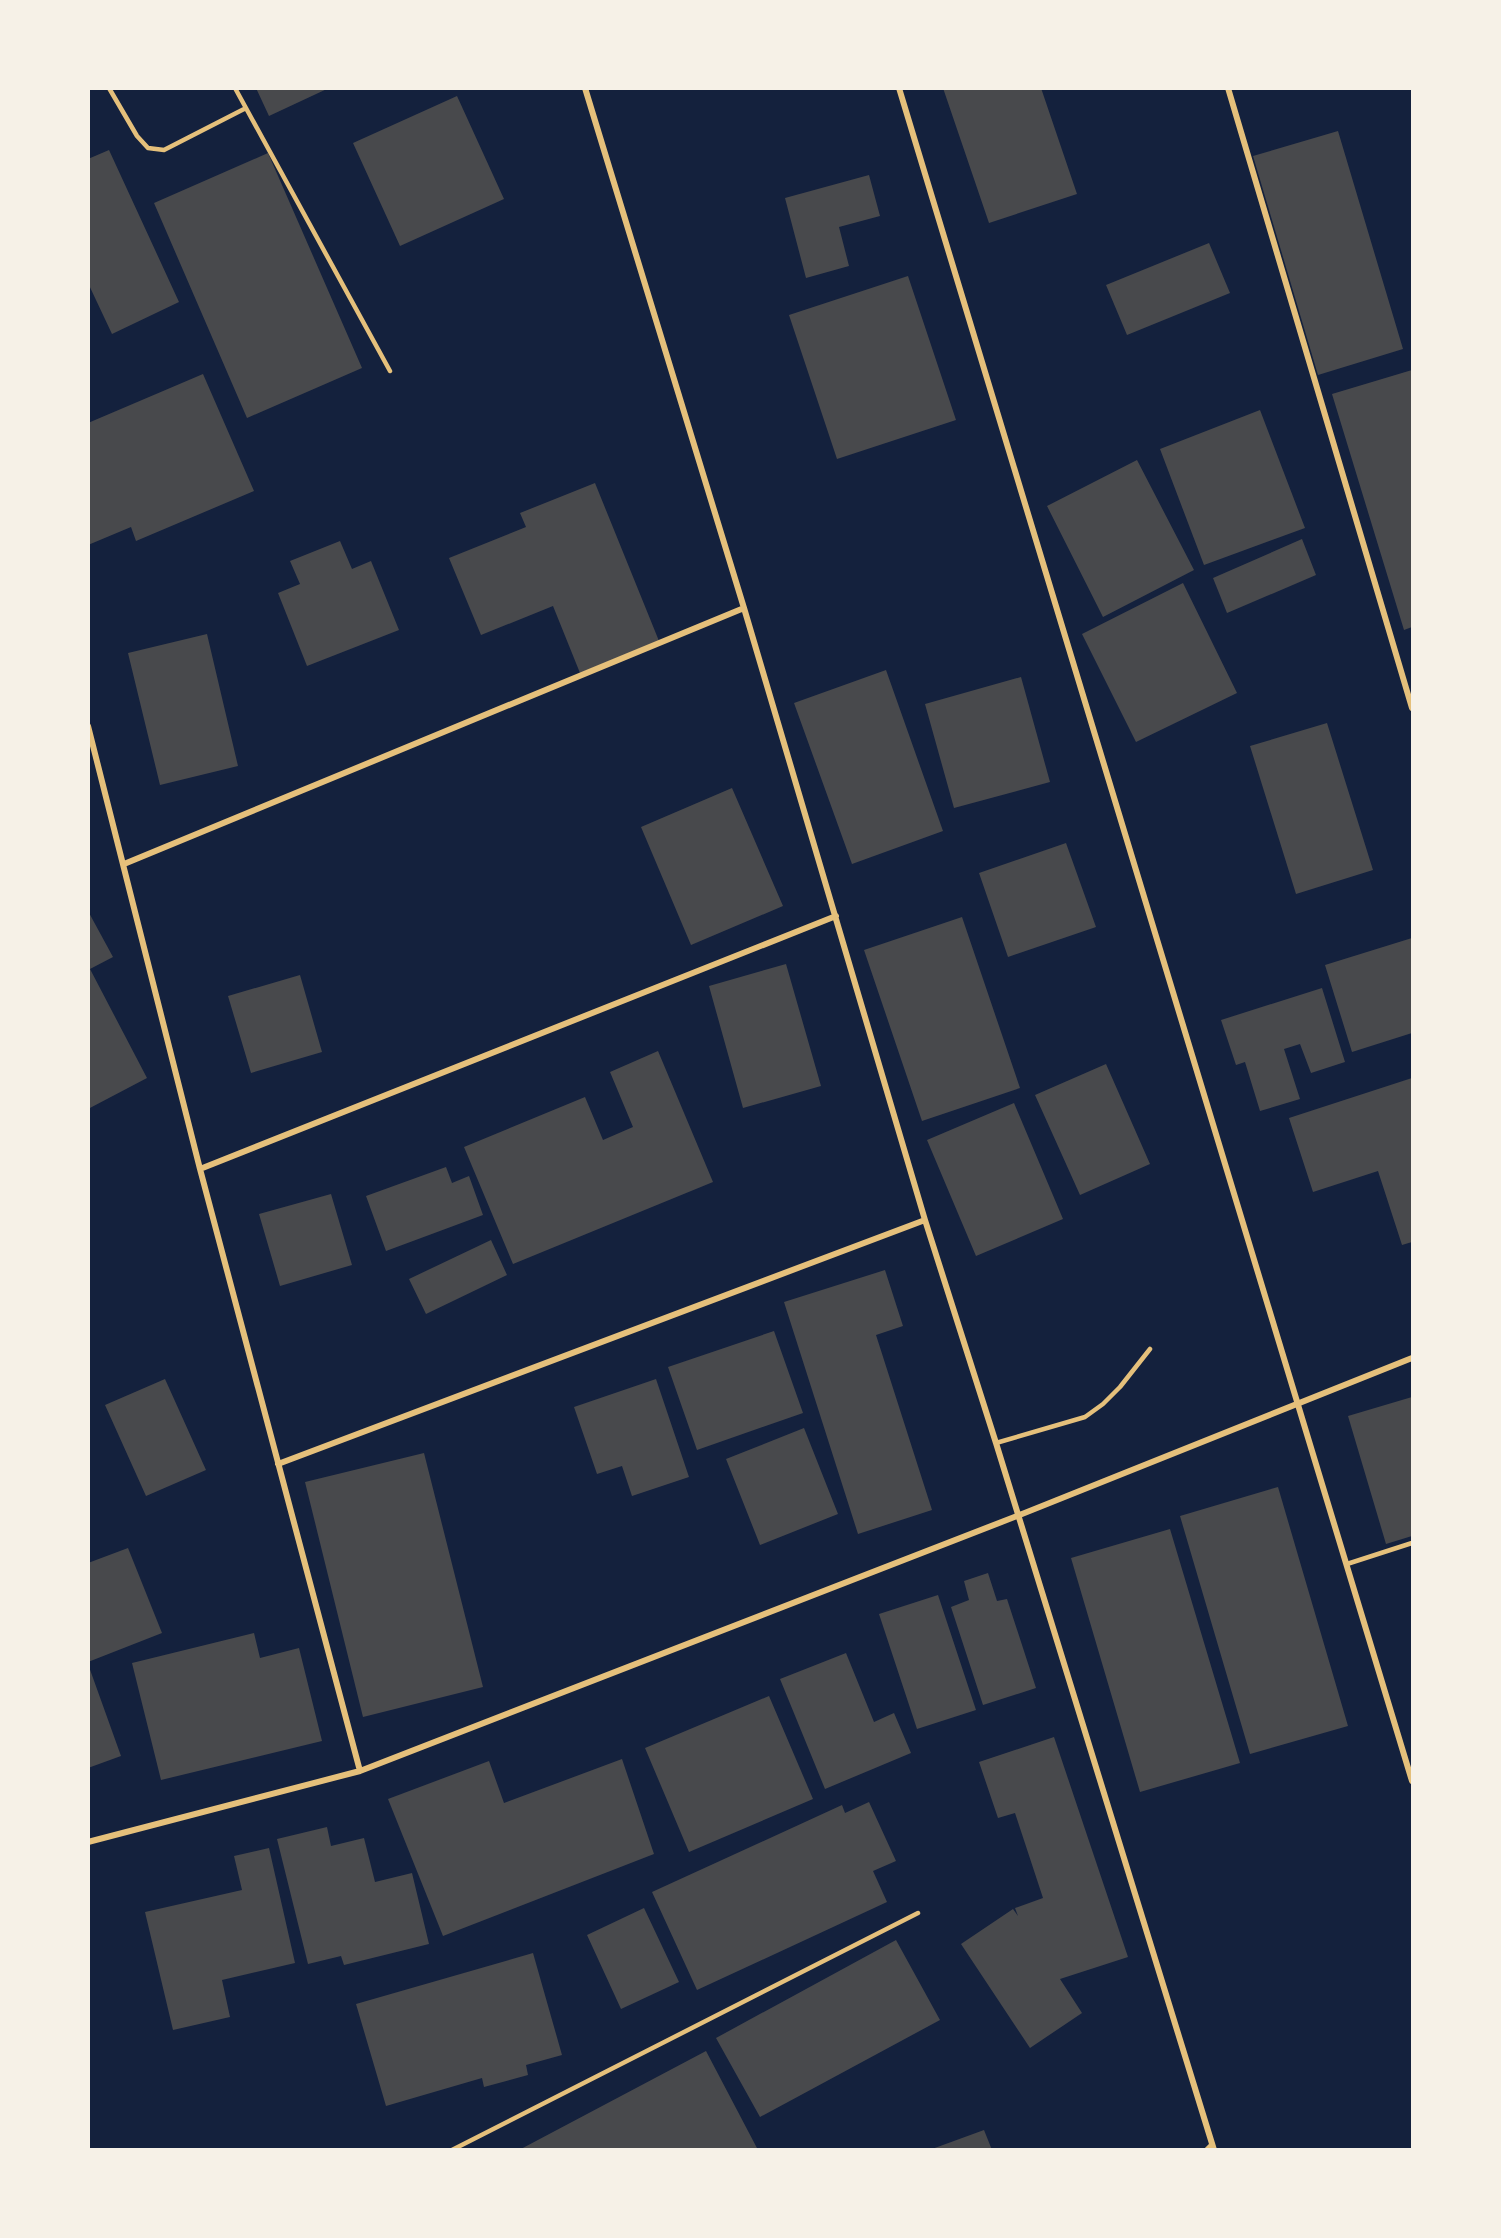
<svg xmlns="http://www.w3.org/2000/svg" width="1501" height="2238" font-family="'Nunito Sans',sans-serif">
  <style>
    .building { fill: #48494c }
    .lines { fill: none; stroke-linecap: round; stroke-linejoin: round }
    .service { stroke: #e5c07b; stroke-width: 4.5 }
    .minor { stroke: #e5c07b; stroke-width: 6 }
  </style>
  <rect width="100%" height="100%" fill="#14213d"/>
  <path class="building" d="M 256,88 L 329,88 L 269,116 Z
    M 943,88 L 1041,88 L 1077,194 L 989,223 Z
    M 457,96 L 504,199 L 400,246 L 353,143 Z
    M 1338,131 L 1403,349 L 1318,375 L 1253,156 Z
    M 109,150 L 179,302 L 112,334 L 88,283 L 88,159 Z
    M 268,153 L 362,368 L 247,418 L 154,203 Z
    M 869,175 L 880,216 L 839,227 L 849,266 L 806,278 L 785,198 Z
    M 1209,243 L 1230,293 L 1127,335 L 1106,285 Z
    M 908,276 L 956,420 L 837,459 L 789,315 Z
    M 1412,370 L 1412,627 L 1404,630 L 1332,394 Z
    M 203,374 L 254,491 L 136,541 L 131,527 L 88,545 L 88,423 Z
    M 1260,410 L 1305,528 L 1204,565 L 1160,449 Z
    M 1137,460 L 1194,570 L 1103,617 L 1047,506 Z
    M 595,483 L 659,641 L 580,673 L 553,606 L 481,635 L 449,558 L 526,527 L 520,513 Z
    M 1302,539 L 1316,575 L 1227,613 L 1213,578 Z
    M 340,541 L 352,569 L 371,561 L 399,630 L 307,666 L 278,593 L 300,584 L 290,561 Z
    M 1183,583 L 1237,693 L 1136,742 L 1082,634 Z
    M 207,634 L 238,766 L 160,785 L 128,653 Z
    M 886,670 L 943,831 L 852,864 L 794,703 Z
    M 1021,677 L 1050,782 L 954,808 L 925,704 Z
    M 1327,723 L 1373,870 L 1296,894 L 1250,746 Z
    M 732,788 L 783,906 L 691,945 L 641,827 Z
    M 1066,843 L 1096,927 L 1008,957 L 979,873 Z
    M 88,911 L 113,957 L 90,969 L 147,1078 L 88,1109 Z
    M 962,917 L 1020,1088 L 922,1121 L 864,950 Z
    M 1412,938 L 1412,1033 L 1352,1052 L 1325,965 Z
    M 786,964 L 821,1086 L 743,1108 L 709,986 Z
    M 300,975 L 322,1052 L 251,1073 L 228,996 Z
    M 1322,988 L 1345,1062 L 1311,1073 L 1300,1044 L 1284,1049 L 1300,1099 L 1260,1111 L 1245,1062 L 1236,1065 L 1221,1020 Z
    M 658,1051 L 713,1182 L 513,1264 L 464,1147 L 585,1097 L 603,1140 L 633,1127 L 610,1072 Z
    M 1106,1064 L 1150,1164 L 1080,1195 L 1035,1095 Z
    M 1412,1078 L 1412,1242 L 1402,1245 L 1378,1171 L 1313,1192 L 1289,1118 Z
    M 1014,1103 L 1063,1219 L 976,1256 L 927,1140 Z
    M 446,1167 L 452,1183 L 469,1176 L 483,1215 L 386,1251 L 366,1196 Z
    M 331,1194 L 352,1265 L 280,1286 L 259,1214 Z
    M 491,1240 L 507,1275 L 426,1314 L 409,1279 Z
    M 885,1270 L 903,1326 L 876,1335 L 932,1510 L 858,1534 L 784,1302 Z
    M 774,1331 L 803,1413 L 697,1450 L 668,1367 Z
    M 165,1379 L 206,1470 L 146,1496 L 105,1405 Z
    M 656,1379 L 689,1477 L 632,1496 L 622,1466 L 597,1474 L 574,1407 Z
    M 1412,1397 L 1412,1536 L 1386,1544 L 1348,1416 Z
    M 804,1428 L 838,1514 L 760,1545 L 726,1459 Z
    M 424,1453 L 483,1687 L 363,1717 L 305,1482 Z
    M 1278,1487 L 1348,1726 L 1250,1754 L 1180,1516 Z
    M 1170,1529 L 1240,1763 L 1140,1792 L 1071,1558 Z
    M 128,1548 L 162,1633 L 88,1662 L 88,1563 Z
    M 988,1573 L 997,1601 L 1007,1599 L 1036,1688 L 983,1705 L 951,1607 L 969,1600 L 964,1581 Z
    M 938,1595 L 976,1710 L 917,1729 L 879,1614 Z
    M 254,1633 L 260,1658 L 299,1648 L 322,1741 L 161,1780 L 132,1663 Z
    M 846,1653 L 874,1722 L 894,1713 L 911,1753 L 825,1789 L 780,1679 Z
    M 88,1664 L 121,1756 L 88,1768 Z
    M 769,1696 L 813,1799 L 689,1852 L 645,1748 Z
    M 1054,1737 L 1128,1957 L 1060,1979 L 1082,2013 L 1030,2048 L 961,1944 L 1013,1909 L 1018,1916 L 1015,1908 L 1043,1898 L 1015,1813 L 998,1818 L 979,1762 Z
    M 622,1759 L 654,1854 L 443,1936 L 388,1799 L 489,1761 L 504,1803 Z
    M 869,1802 L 896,1861 L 873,1871 L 887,1902 L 697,1990 L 652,1892 L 842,1805 L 845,1813 Z
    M 327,1827 L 331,1846 L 364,1838 L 375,1882 L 412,1873 L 429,1944 L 344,1965 L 341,1956 L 308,1964 L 277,1839 Z
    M 269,1848 L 295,1963 L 222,1980 L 230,2017 L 173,2030 L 145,1912 L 242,1890 L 234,1856 Z
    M 644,1908 L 679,1982 L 621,2009 L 587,1935 Z
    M 896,1940 L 940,2020 L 760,2117 L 716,2038 Z
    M 533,1953 L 562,2055 L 526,2065 L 528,2075 L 484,2087 L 482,2078 L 386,2106 L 356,2004 Z
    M 706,2051 L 758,2150 L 519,2150 Z
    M 984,2130 L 992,2150 L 932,2150 L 932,2149 Z"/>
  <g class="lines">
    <path class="service" d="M 109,88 L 137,136 L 148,148 L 164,150 L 246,108
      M 235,88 L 390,371
      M 996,1443 L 1085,1417 L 1103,1404 L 1120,1387 L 1150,1349
      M 1347,1564 L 1412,1543
      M 452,2150 L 918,1913
      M 1206,2150 L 1212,2144"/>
    <path class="minor" d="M 585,88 L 744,608 L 925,1220 L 996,1443 L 1214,2150
      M 899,88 L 1412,1781
      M 1228,88 L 1412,708
      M 88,726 L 200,1169 L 360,1771
      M 124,864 L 744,608
      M 200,1169 L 836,916
      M 278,1464 L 925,1220
      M 88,1842 L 360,1771 L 1017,1516 L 1412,1358"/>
  </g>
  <rect width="1501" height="2238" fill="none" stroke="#f6f1e7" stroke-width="180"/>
</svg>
